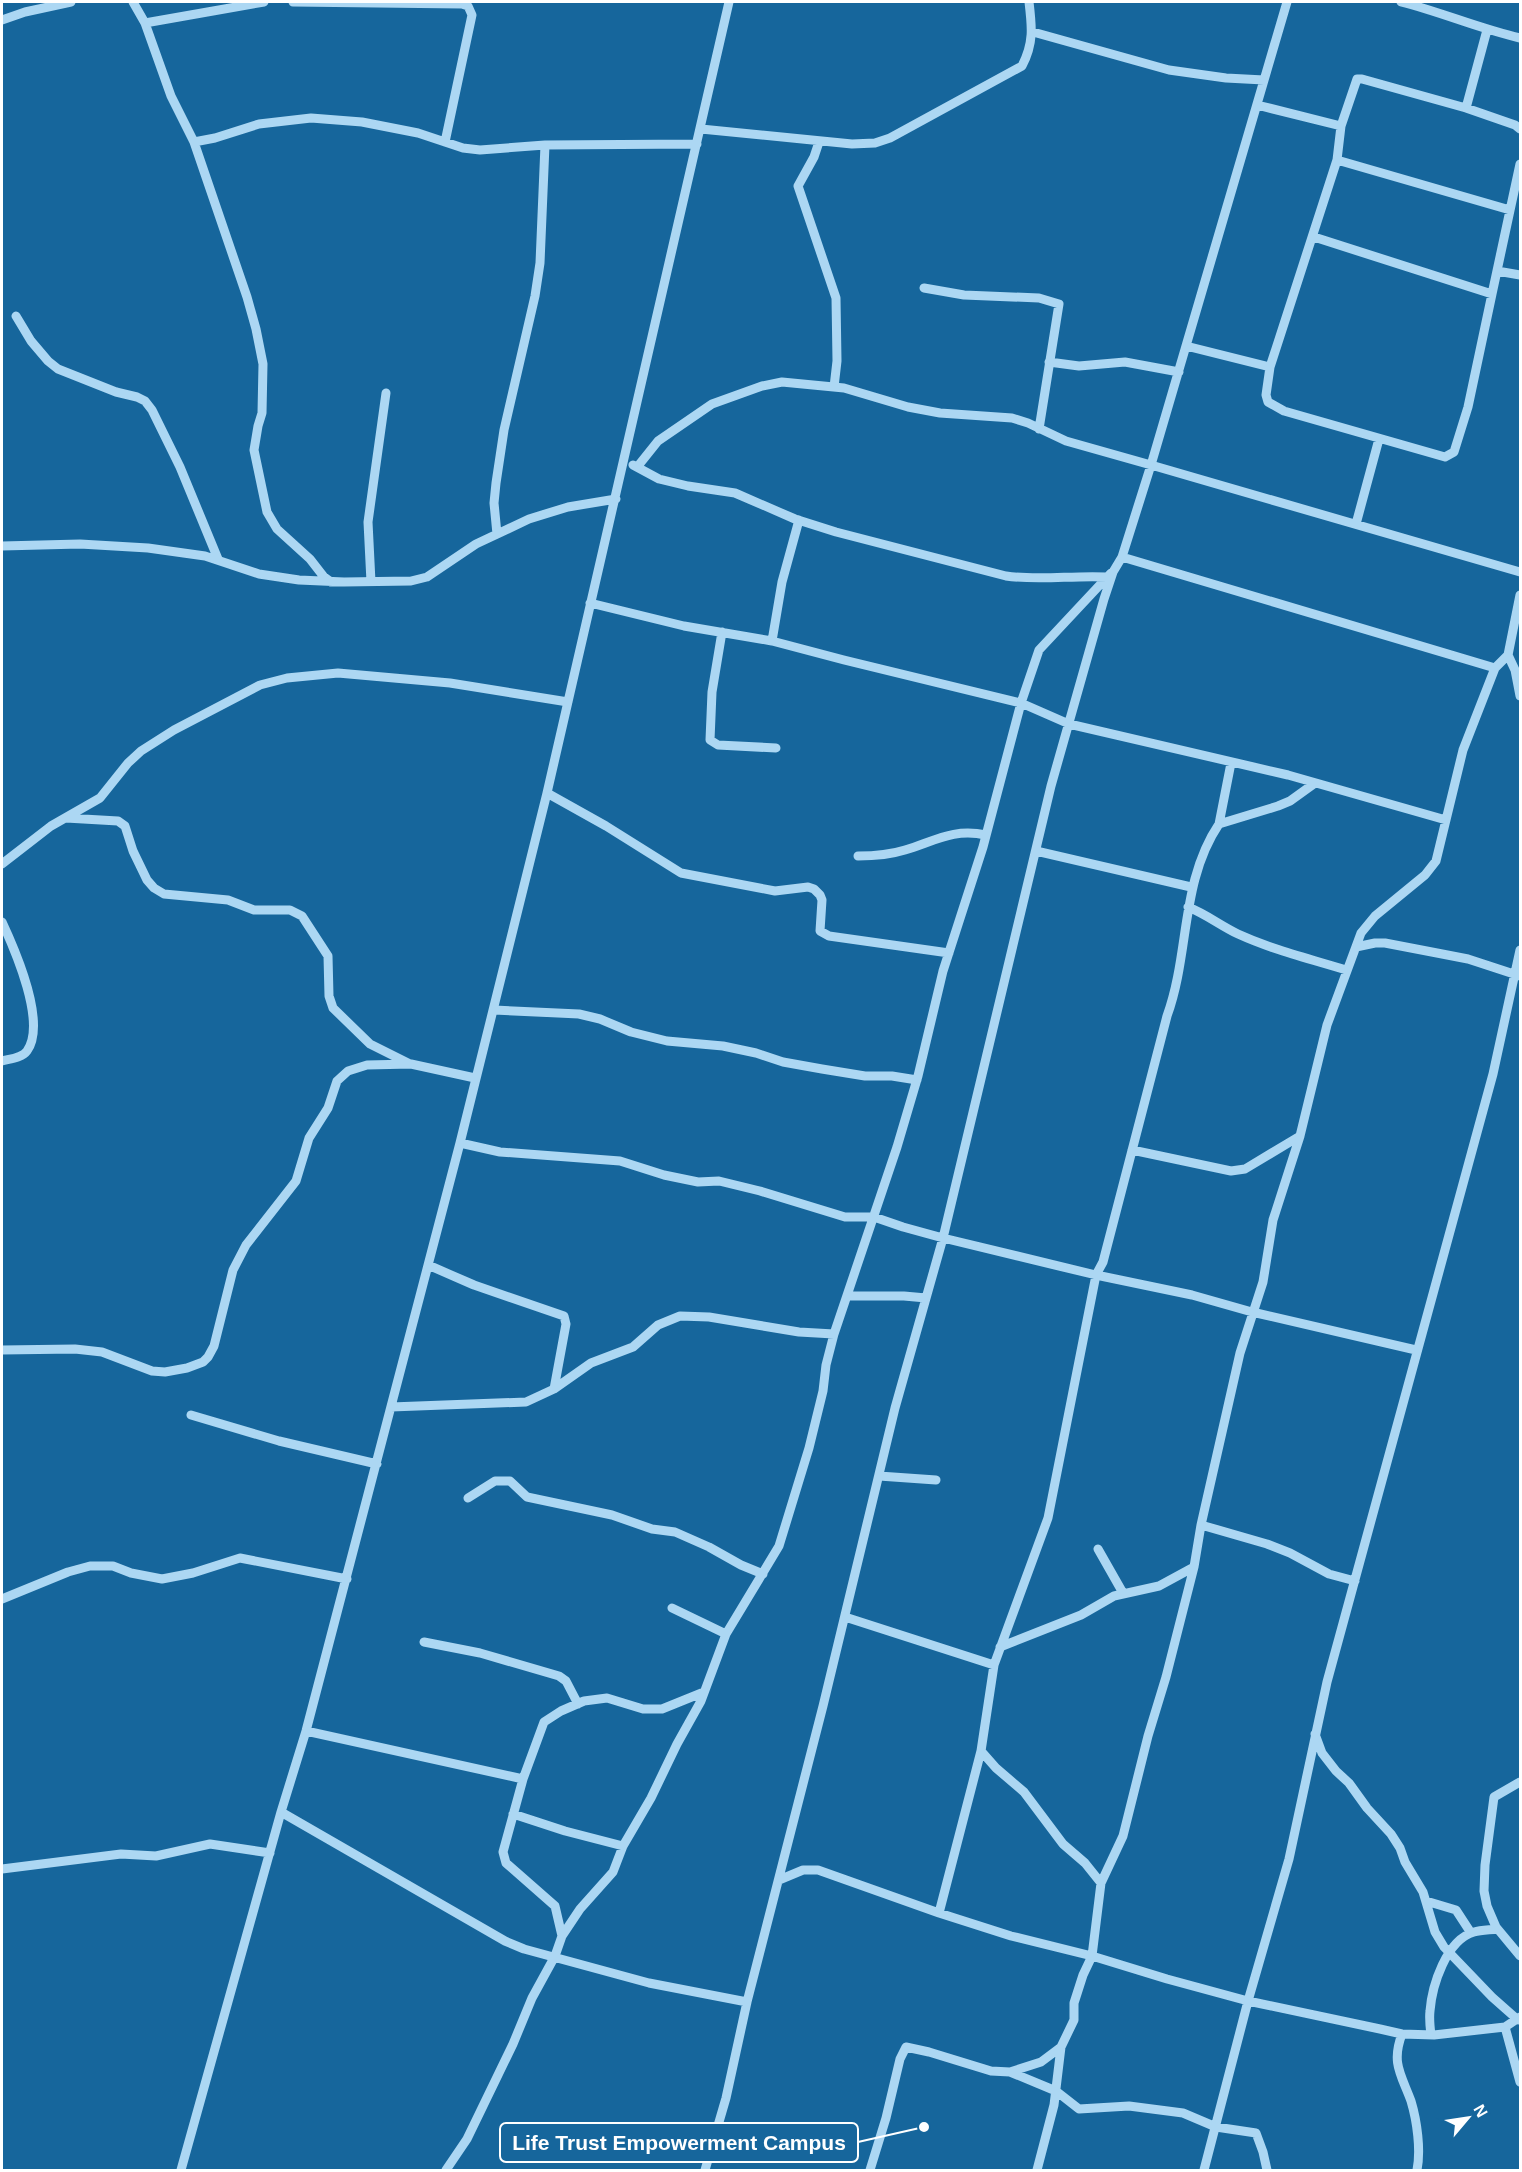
<svg xmlns="http://www.w3.org/2000/svg" width="1522" height="2172" font-family="Helvetica,sans-serif">
  <style>
    .lines { fill: none; stroke-linecap: round; stroke-linejoin: round }
    .minor { stroke: #acd7f3; stroke-width: 9 }
    .leader { fill: none; stroke: #fff; stroke-width: 2 }
    .callout-dot { fill: #fff; stroke: #16669c; stroke-width: 2 }
    .callout { fill: #16669c; stroke: #fff; stroke-width: 2 }
    .callout-label { font-size: 21px; text-anchor: middle; font-weight: bold; fill: #fff }
  </style>
  <rect width="100%" height="100%" fill="#16669c"/>
  <g class="lines">
    <path class="minor" d="M 133,2 L 145,23 L 171,96 L 194,142 L 247,297 L 256,329 L 263,364 L 262,413 L 258,426 L 254,450 L 267,512 L 277,529 L 310,559 L 324,577 L 331,582
      M 293,2 L 462,4 L 468,6 L 472,15 L 445,142
      M 1401,2 C 1441,12 1480,29 1520,38
      M 2,20 L 25,12 L 71,2
      M 145,23 L 264,2
      M 1033,32 L 1169,70 L 1226,78 L 1264,80
      M 1257,105 L 1341,126
      M 1466,108 L 1487,30
      M 701,129 L 852,144 L 875,143 L 890,138 L 1022,66 C 1034,43 1032,27 1029,2
      M 194,142 L 215,138 L 259,124 L 311,118 L 362,122 L 418,133 L 463,148 L 480,150 L 545,145 L 697,144
      M 819,142 L 814,157 L 798,186 L 836,298 L 837,361 L 834,387
      M 1337,160 L 1510,210
      M 1314,237 L 1492,294 L 1520,164
      M 1497,271 L 1520,275
      M 924,288 L 964,295 L 1039,298 L 1059,304 L 1039,429
      M 1492,294 L 1468,407 L 1454,452 L 1445,457 L 1284,411 L 1268,402 L 1266,395 L 1270,367 L 1337,160 L 1341,126 L 1357,79 L 1362,79 L 1466,108 L 1515,125 L 1520,129
      M 16,316 L 31,341 L 48,361 L 58,369 L 116,392 L 137,397 L 145,401 L 152,410 L 180,467 L 218,559
      M 1186,346 L 1270,367
      M 1049,362 L 1079,366 L 1125,362 L 1179,372
      M 633,465 L 659,479 L 688,486 L 735,493 L 795,519 L 836,532 L 1006,576 C 1039,581 1073,575 1107,577
      M 638,466 L 658,441 L 712,404 L 762,386 L 782,382 L 844,388 L 908,407 L 940,413 L 1012,418 L 1028,423 L 1066,441 L 1151,465 L 1520,572
      M 1356,524 L 1379,439
      M 497,534 L 494,503 L 496,483 L 504,430 L 535,296 L 540,263 L 545,145
      M 2,546 L 80,544 L 148,548 L 205,556 L 259,574 L 299,580 L 344,582 L 411,581 L 427,577 L 476,544 L 529,519 L 568,507 L 616,499
      M 1122,557 L 1495,668 L 1508,655 L 1520,595
      M 371,582 L 368,522 L 386,393
      M 590,603 L 684,626 L 772,641 L 844,660 L 1021,703 L 1069,724 L 1288,775 L 1446,820
      M 722,632 L 712,692 L 710,740 L 718,745 L 776,748
      M 772,641 L 782,582 L 799,520
      M 1508,655 L 1515,670 L 1520,696
      M 547,793 L 606,826 L 681,873 L 775,891 L 808,887 L 814,889 L 820,895 L 822,900 L 820,931 L 829,936 L 949,953
      M 66,818 L 118,821 L 125,826 L 133,851 L 147,880 L 154,888 L 164,894 L 228,900 L 254,910 L 290,910 L 302,916 L 328,956 L 329,996 L 333,1008 L 370,1044 L 410,1064
      M 1219,824 L 1231,763
      M 1036,851 L 1191,887
      M 858,856 C 874,856 889,855 905,850 C 935,841 953,828 986,835
      M 2,864 L 51,826 L 100,798 L 128,763 L 141,751 L 174,730 L 260,685 L 287,678 L 338,673 L 450,683 L 568,702
      M 1188,907 C 1206,914 1221,926 1238,934 C 1273,950 1310,959 1346,970
      M 2,922 C 15,950 47,1023 27,1051 C 22,1058 9,1059 2,1061
      M 1356,947 L 1375,943 L 1385,943 L 1437,953 L 1468,959 L 1520,976
      M 494,1010 L 579,1014 L 600,1019 L 631,1032 L 667,1041 L 723,1046 L 756,1053 L 783,1062 L 822,1069 L 865,1076 L 892,1076 L 917,1080
      M 460,1143 L 500,1152 L 620,1161 L 664,1175 L 698,1182 L 719,1181 L 760,1191 L 845,1217 L 874,1217 L 903,1227 L 943,1238 L 1096,1275 L 1103,1262 L 1167,1016 C 1190,953 1180,882 1219,824 L 1278,806 L 1290,801 L 1315,783
      M 1132,1150 L 1231,1171 L 1245,1169 L 1300,1136
      M 428,1265 L 474,1285 L 564,1316 L 566,1324 L 554,1389
      M 848,1296 L 904,1296 L 926,1298
      M 2,1350 L 75,1349 L 102,1352 L 152,1371 L 165,1372 L 187,1368 L 203,1362 L 208,1357 L 214,1346 L 233,1270 L 246,1245 L 296,1181 L 309,1138 L 328,1108 L 337,1081 L 348,1071 L 367,1065 L 411,1064 L 475,1078
      M 391,1407 L 526,1402 L 554,1389 L 591,1363 L 633,1347 L 658,1325 L 680,1316 L 709,1317 L 799,1332 L 834,1334
      M 191,1415 L 279,1441 L 377,1464
      M 879,1476 L 936,1480
      M 468,1498 L 495,1481 L 510,1481 L 527,1497 L 612,1515 L 652,1529 L 675,1532 L 709,1547 L 741,1565 L 763,1574
      M 1201,1525 L 1267,1544 L 1290,1553 L 1329,1574 L 1355,1581
      M 1098,1549 L 1123,1593
      M 2,1599 L 68,1572 L 90,1566 L 113,1566 L 131,1573 L 162,1579 L 193,1573 L 240,1558 L 347,1579
      M 672,1608 L 726,1634
      M 845,1617 L 994,1665
      M 424,1642 L 480,1653 L 559,1676 L 566,1681 L 578,1704
      M 1000,1647 L 1081,1615 L 1114,1596 L 1159,1586 L 1194,1567
      M 306,1731 L 523,1779
      M 1315,1734 L 1322,1753 L 1336,1771 L 1349,1783 L 1367,1808 L 1391,1834 L 1400,1848 L 1405,1862 L 1423,1892 L 1435,1932 L 1444,1947 L 1492,1997 L 1518,2020
      M 981,1751 L 996,1768 L 1024,1792 L 1063,1844 L 1085,1863 L 1101,1883
      M 1520,1782 L 1494,1797 L 1485,1865 L 1484,1891 L 1487,1906 L 1496,1927 L 1520,1956
      M 281,1812 L 505,1941 L 524,1949 L 649,1983 L 747,2002 L 823,1706 L 895,1408 L 943,1238 L 1051,786 L 1104,599 L 1113,572 L 1122,557 L 1151,465 L 1287,2
      M 513,1814 L 565,1831 L 623,1846
      M 2,1869 L 121,1854 L 156,1856 L 210,1844 L 270,1853
      M 779,1880 L 803,1870 L 818,1870 L 939,1913 L 1011,1936 L 1092,1956 L 1167,1979 L 1248,2001 L 1380,2029 L 1402,2034 L 1434,2035 L 1505,2027 L 1520,2017
      M 1426,1901 L 1456,1910 L 1471,1933
      M 939,1913 L 981,1751 L 994,1665 L 1048,1518 L 1096,1275 L 1192,1295 L 1252,1312 L 1416,1350
      M 562,1936 L 555,1906 L 506,1863 L 503,1852 L 523,1779 L 544,1722 L 561,1711 L 584,1701 L 607,1698 L 643,1709 L 662,1709 L 704,1692
      M 1505,2027 L 1520,2082
      M 1402,2034 C 1391,2063 1401,2074 1411,2101 C 1417,2121 1421,2150 1417,2170
      M 1431,2035 C 1430,2027 1429,2019 1430,2011 C 1432,1986 1446,1940 1474,1932 C 1481,1930 1490,1930 1497,1929
      M 1010,2072 L 1056,2091 L 1079,2109 L 1129,2106 L 1183,2113 L 1216,2127 L 1256,2133 L 1263,2152 L 1267,2170
      M 181,2170 L 281,1812 L 306,1731 L 460,1143 L 547,793 L 729,2
      M 446,2170 L 467,2139 L 513,2044 L 532,1998 L 555,1956 L 562,1936 L 580,1909 L 613,1872 L 623,1846 L 651,1798 L 677,1744 L 701,1701 L 726,1634 L 779,1546 L 809,1448 L 823,1391 L 826,1365 L 834,1334 L 897,1147 L 918,1076 L 943,971 L 983,847 L 1021,703 L 1039,650 L 1111,573
      M 705,2170 L 726,2098 L 747,2002
      M 870,2170 L 886,2118 L 900,2059 L 906,2047 L 929,2052 L 991,2071 L 1010,2072 L 1041,2062 L 1061,2047
      M 1037,2170 L 1054,2105 L 1061,2047 L 1074,2020 L 1074,2003 L 1083,1975 L 1092,1956 L 1101,1883 L 1123,1836 L 1148,1736 L 1166,1677 L 1194,1567 L 1201,1525 L 1240,1353 L 1263,1282 L 1273,1220 L 1300,1136 L 1327,1025 L 1361,933 L 1375,916 L 1425,875 L 1436,861 L 1463,750 L 1495,668
      M 1204,2170 L 1248,2001 L 1289,1859 L 1327,1682 L 1493,1074 L 1520,950"/>
  </g>
  <path class="leader" d="M924 2127L858 2142"/>
  <circle class="callout-dot" cx="924" cy="2127" r="6"/>
  <rect class="callout" x="500" y="2123" width="358" height="39" rx="6"/>
  <g class="callout-label">
    <text x="679" y="2150">Life Trust Empowerment Campus</text>
  </g>
  <rect width="1522" height="2172" fill="none" stroke="#ffffff" stroke-width="6"/>
  <g transform="translate(1468 2118) rotate(61)" stroke="#16669c" stroke-width="4.5" paint-order="stroke">
  <path d="M0-4.5L10 22L0 15L-10 22Z" fill="#ffffff"/>
  <text y="-9" font-size="16" font-weight="bold" text-anchor="middle" fill="#ffffff">N</text>
  </g>
</svg>
